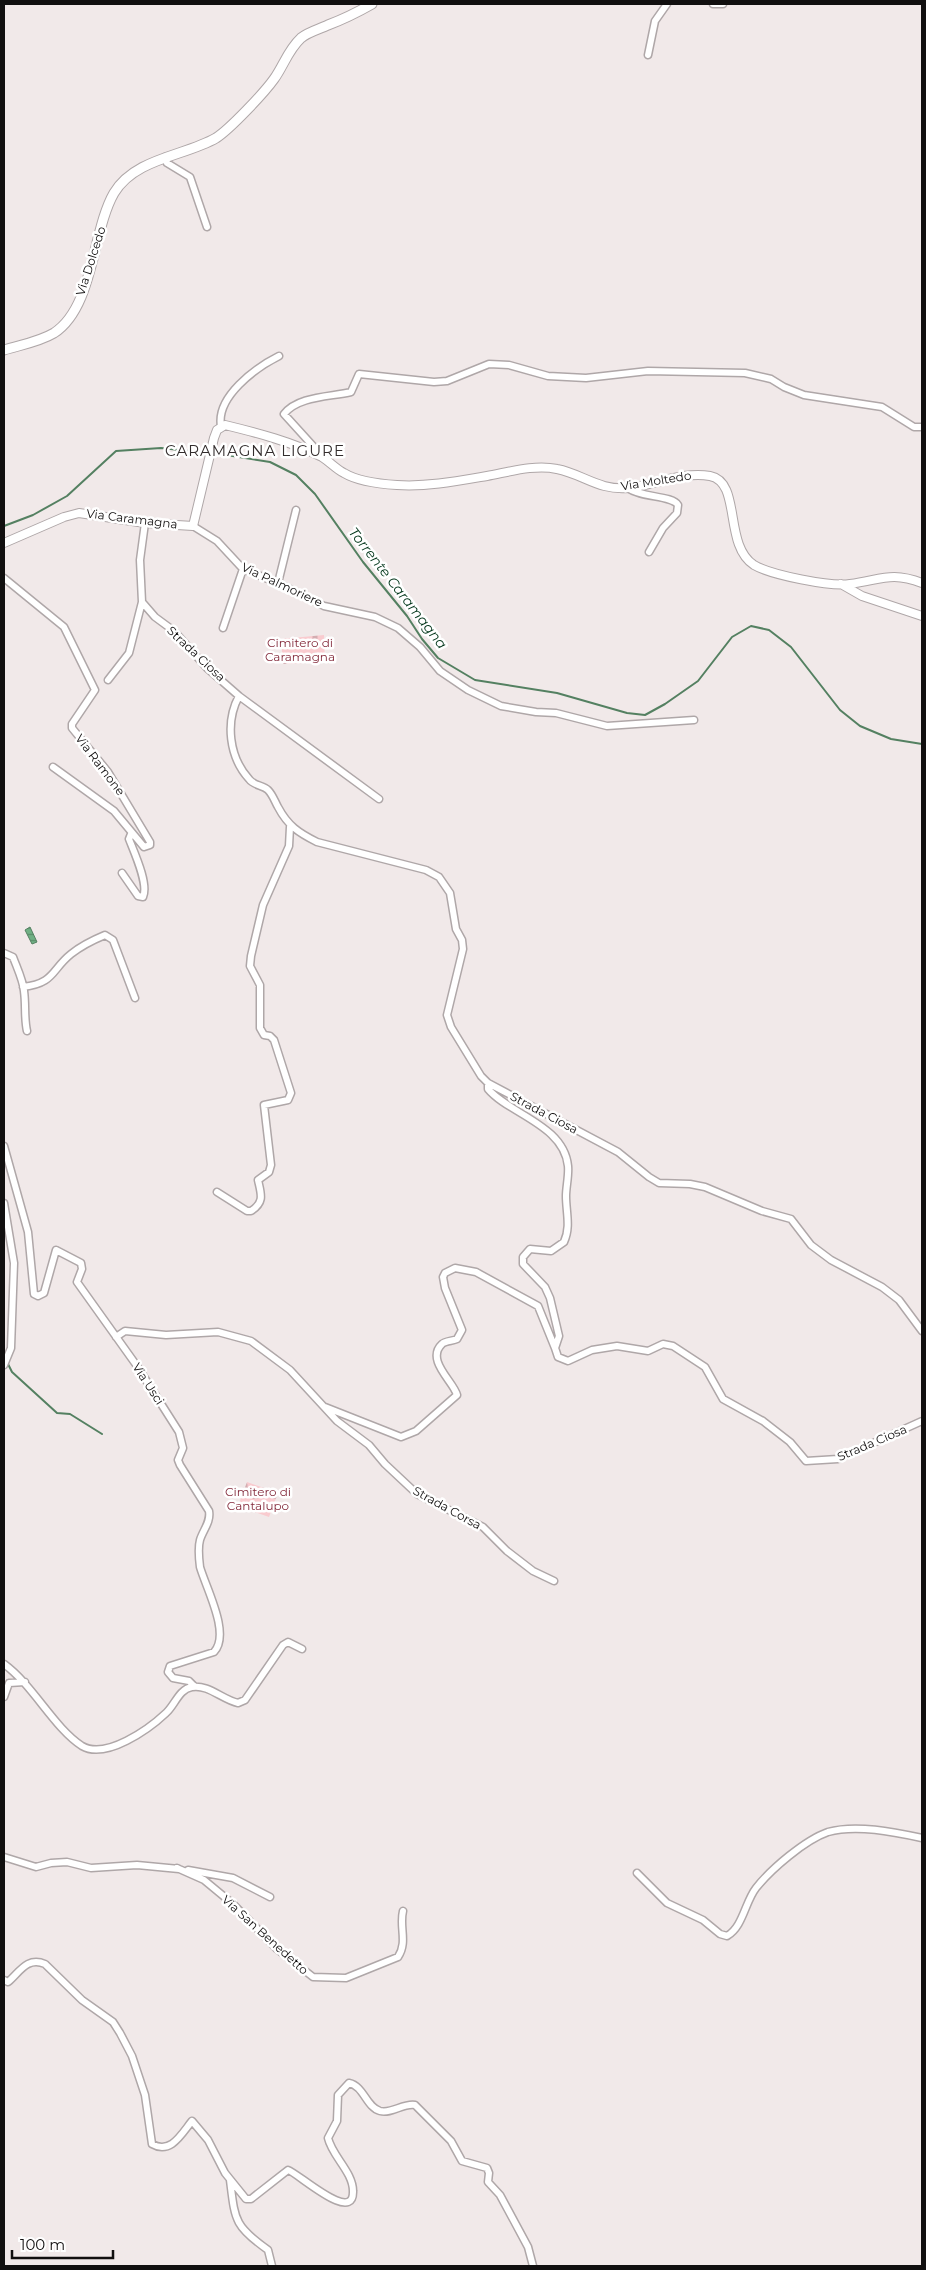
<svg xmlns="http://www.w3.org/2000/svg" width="926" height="2270" font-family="Montserrat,sans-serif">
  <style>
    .cemetery { fill: url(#cemetery-stones) }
    .water { fill: url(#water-rules); stroke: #548061 }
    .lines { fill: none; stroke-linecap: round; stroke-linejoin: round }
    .stream { stroke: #548061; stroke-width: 2 }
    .minor-casing { stroke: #afa7a8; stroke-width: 9 }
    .tertiary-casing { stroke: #afa7a8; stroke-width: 10 }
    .secondary-casing { stroke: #afa7a8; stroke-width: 11 }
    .minor { stroke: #fff; stroke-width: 6 }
    .tertiary { stroke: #fff; stroke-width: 8 }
    .secondary { stroke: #fff; stroke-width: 9 }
    .labels { text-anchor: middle; stroke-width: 5; stroke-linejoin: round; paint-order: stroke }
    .street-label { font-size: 12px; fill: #110f0f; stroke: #fff }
    .park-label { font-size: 12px; fill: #832a3b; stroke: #fff }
    .water-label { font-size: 14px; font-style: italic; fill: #013519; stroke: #fff }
    .quarter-label { font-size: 15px; letter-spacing: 1px; fill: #332d2d; stroke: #fff }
  </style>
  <defs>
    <pattern id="cemetery-stones" width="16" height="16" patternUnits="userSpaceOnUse" patternTransform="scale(1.25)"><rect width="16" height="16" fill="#f9cbcf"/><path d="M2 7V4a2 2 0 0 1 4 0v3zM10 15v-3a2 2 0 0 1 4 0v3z" fill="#d4adb1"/></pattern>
    <pattern id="water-rules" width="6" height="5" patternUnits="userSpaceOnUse" patternTransform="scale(1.25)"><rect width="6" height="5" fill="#70b084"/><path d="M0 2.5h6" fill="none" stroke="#5b8e6a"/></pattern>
  </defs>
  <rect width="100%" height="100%" fill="#f1e9e9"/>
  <path class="cemetery" d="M 324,635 L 325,662 L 283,664 L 281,639 Z
    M 247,1482 L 278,1493 L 269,1517 L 238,1506 Z"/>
  <path class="water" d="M 30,927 L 37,942 L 32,944 L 25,930 Z"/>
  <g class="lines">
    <path class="stream" d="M 214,453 L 270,462 L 296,475 L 315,494 L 363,562 L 407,616 L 422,639 L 438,658 L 475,680 L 557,693 L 627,713 L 645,715 L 665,704 L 698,681 L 732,637 L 751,626 L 769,630 L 791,647 L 840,710 L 860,726 L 891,739 L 922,744
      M 4,526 L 33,515 L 67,496 L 116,451 L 161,448 L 209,453
      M 7,1362 L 12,1372 L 57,1413 L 70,1414 L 102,1434"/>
    <g class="minor-casing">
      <path id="minor" d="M 713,4 L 723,4
        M 648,55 L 655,21 L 667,4
        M 165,157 L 167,163 L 190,177 L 207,227
        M 221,426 C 216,397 255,368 279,356
        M 323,457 L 284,414 C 298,396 330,397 351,392 L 359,374 L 434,382 L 447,381 L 489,364 L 509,365 L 548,376 L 586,378 L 648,371 L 745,373 L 771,379 L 784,387 L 804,395 L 882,407 L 914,427 L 922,427
        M 628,488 C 641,498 672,495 678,505 L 677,513 L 663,528 L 649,552
        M 145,523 L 140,560 L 142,602 L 155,617 L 174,631 L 207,668 L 239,696 C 225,722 229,757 249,779 C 254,786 263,785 268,790 C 273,795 275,802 278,807 C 288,826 299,833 317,842 L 426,870 L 439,877 L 450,893 L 456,929 L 462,940 L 463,949 L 447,1015 L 451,1027 L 481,1076 L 488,1083 L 618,1152 L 649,1177 L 659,1183 L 690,1184 L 705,1187 L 762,1211 L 791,1219 L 811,1245 L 831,1260 L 882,1287 L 899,1300 L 922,1331
        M 193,526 L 217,541 L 243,569 L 278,583 L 324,606 L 375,617 L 398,628 L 420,647 L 440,671 L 468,690 L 501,706 L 536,712 L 556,713 L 607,726 L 694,720
        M 4,578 L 64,627 L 95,690 L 72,724 L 72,728 L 108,772 L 150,842 L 150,845 L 144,847 L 114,811 L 53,767
        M 278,583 L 296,510
        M 223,628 L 243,569
        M 108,680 L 129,653 L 142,602
        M 239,696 L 379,799
        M 122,873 L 138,896 L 143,897 C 149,884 134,852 129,839 L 131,834
        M 4,953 L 13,957 C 17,968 23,980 24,991 C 26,1005 24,1018 27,1031
        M 23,987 C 55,983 51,970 71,954 C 81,946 93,940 105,935 L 113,940 L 135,998
        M 488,1083 L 488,1089 C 509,1114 564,1125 568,1166 C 569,1175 566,1187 566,1196 C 566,1212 571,1227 564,1242 L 551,1251 L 530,1249 L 523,1257 L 523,1264 L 545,1287 L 550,1298 L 559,1336 L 555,1348 L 558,1357 L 568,1361 L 592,1350 L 617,1346 L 648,1351 L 663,1344 L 673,1346 L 705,1367 L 723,1399 L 763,1421 L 790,1442 L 806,1461 L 838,1459 L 922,1421
        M 4,1146 L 28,1232 L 34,1294 L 38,1296 L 44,1293 L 56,1250 L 81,1263 L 82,1269 L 77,1282 L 137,1366 L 179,1432 L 183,1448 L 178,1460 L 180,1465 L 209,1511 C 211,1522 203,1530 200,1540 C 198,1547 199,1559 200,1567 C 206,1588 231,1634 214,1652 L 170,1666 L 168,1672 L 173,1678 L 189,1681 L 194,1686
        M 217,1192 L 247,1211 L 251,1211 C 265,1202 261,1194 258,1180 L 269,1172 L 271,1165 L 264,1105 L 288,1100 L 291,1093 L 274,1040 L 270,1036 L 264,1035 L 260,1028 L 260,985 L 250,966 L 251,956 L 263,905 L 289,846 L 290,827
        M 4,1203 L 14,1263 L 11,1348 L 4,1365
        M 116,1337 L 125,1331 L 166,1335 L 218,1332 L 251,1341 L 290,1370 L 337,1421 L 369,1445 L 385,1464 L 417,1494 L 483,1527 L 507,1551 L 533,1571 L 554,1581
        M 325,1407 L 401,1437 L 416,1431 L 457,1395 C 454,1382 425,1360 442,1344 C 445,1341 453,1341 457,1339 L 462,1330 L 445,1288 L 443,1277 L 445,1273 L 455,1268 L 476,1272 L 538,1306 L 555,1348
        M 4,1664 C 33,1685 54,1728 82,1746 C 106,1760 149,1729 166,1713 C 175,1705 179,1689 192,1687 C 208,1684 223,1700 238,1703 L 245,1700 L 283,1645 L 288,1642 L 302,1649
        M 4,1697 L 9,1683 L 25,1682
        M 4,1857 L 36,1867 L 51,1863 L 67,1862 L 91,1868 L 137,1865 L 179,1869
        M 177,1868 L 204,1880 L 233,1904 L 277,1949 L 313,1977 L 346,1978 L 398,1957 C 408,1942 399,1927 403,1911
        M 188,1870 L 233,1878 L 270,1897
        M 637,1873 L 667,1903 L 703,1920 L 720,1934 L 727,1936 C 743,1927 745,1902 756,1888 C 771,1869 805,1840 828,1832 C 856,1824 894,1832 922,1838
        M 4,1980 L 8,1982 C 19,1973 27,1956 45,1964 L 82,2000 L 113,2022 L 120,2033 L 132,2056 L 145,2095 L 152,2144 C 171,2155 182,2133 192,2121 L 208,2140 L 225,2173 L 246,2199 L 251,2199 L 288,2170 C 298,2173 354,2225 353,2191 C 353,2172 332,2156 328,2138 L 337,2121 L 338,2095 L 349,2083 C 364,2086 366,2107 380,2111 C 392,2114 403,2103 415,2105 L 451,2141 L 462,2161 L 487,2168 L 489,2173 L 488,2182 L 500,2195 L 528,2247 L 533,2266
        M 230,2180 C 235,2220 234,2226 268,2250 L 272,2266"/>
    </g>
    <g class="tertiary-casing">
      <path id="tertiary" d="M 4,543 L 64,517 L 79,513 L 145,523 L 193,526 L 214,438 L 217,430 L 225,425 C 258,433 292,442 322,457 C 330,462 336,469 344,473 C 359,482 380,484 397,485 C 427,487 458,481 487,476 C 509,472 535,464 557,469 C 583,474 599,491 629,488 C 655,485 683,471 710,476 C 742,482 723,545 754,565 C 771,575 831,587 850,584 C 881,580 891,571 922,583
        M 841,584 L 862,596 L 922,616"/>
    </g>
    <g class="secondary-casing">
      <path id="secondary" d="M 4,350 C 20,345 39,342 54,333 C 94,307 92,231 114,193 C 135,158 185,156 216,138 C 230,129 264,93 274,79 C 284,65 288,50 301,38 C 308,32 320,29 328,25 C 344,19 358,12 372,4"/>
    </g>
    <use href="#minor" class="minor"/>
    <use href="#tertiary" class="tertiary"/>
    <use href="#secondary" class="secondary"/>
  </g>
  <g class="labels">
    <g class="street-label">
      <text transform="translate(91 261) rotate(-72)" y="4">Via Dolcedo</text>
      <text transform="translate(656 481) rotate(-9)" y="4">Via Moltedo</text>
      <text transform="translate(132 519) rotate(7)" y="4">Via Caramagna</text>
      <text transform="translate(282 585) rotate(25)" y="4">Via Palmoriere</text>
      <text transform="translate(196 654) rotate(43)" y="4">Strada Ciosa</text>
      <text transform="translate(100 765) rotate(53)" y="4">Via Ramone</text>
      <text transform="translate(544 1113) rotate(28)" y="4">Strada Ciosa</text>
      <text transform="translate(148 1384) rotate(57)" y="4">Via Usci</text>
      <text transform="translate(872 1443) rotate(-23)" y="4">Strada Ciosa</text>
      <text transform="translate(447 1508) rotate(29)" y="4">Strada Corsa</text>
      <text transform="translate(265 1935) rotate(42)" y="4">Via San Benedetto</text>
    </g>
    <g class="park-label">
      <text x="300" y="647">Cimitero di<tspan x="300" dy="14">Caramagna</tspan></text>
      <text x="258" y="1496">Cimitero di<tspan x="258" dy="14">Cantalupo</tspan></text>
    </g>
    <g class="water-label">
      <text transform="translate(398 588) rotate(52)" y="5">Torrente Caramagna</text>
    </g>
    <g class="quarter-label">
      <text x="255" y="456">CARAMAGNA LIGURE</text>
    </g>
  </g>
  <rect width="926" height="2270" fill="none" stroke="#110f0f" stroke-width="10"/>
  <path d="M12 2250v8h101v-8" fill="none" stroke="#110f0f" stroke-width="2.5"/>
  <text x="20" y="2250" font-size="15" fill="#110f0f" stroke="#ffffff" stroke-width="4" paint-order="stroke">100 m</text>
</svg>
